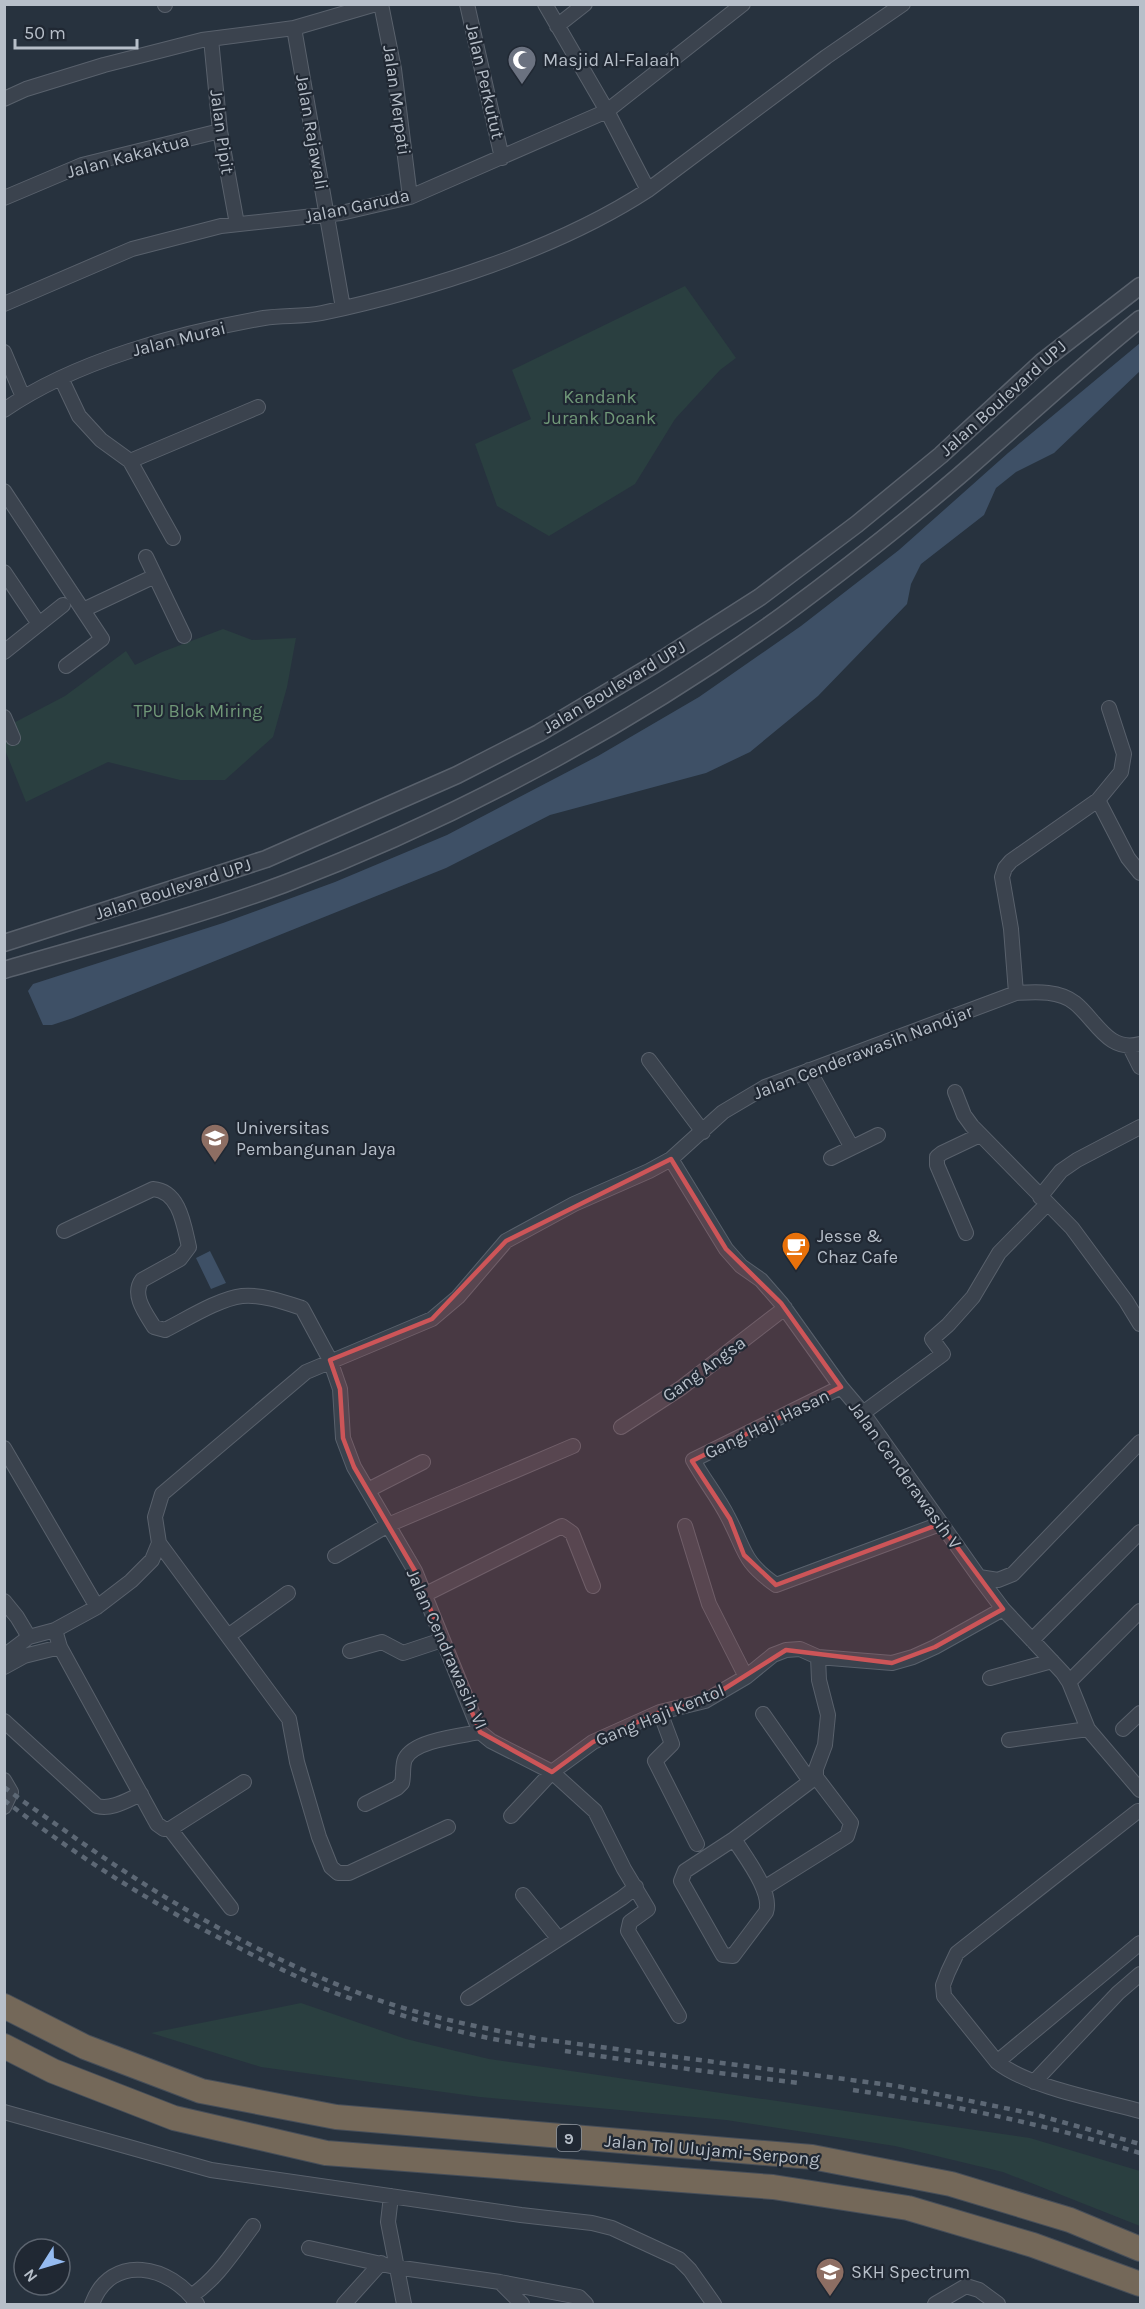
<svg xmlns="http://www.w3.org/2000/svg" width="1145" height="2309" font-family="Karla,sans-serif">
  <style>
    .green { fill: #2a3f40 }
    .water { fill: #3e5066 }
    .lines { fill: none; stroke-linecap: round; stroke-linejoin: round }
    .minor-casing { stroke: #59616c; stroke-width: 16 }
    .tertiary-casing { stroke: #59616c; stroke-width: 19 }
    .motorway-casing { stroke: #464e59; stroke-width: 26 }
    .minor { stroke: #3b434e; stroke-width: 14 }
    .tertiary { stroke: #3b434e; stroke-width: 16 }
    .motorway { stroke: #746859; stroke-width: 24 }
    .rail { stroke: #5d6875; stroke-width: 4.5; stroke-dasharray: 6 6; stroke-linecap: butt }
    .marked { fill: #cd5558; fill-opacity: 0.2; stroke: #cd5558; stroke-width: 4.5; stroke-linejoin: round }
    .labels { text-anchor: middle; stroke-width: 4.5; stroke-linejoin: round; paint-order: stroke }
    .shield { fill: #202833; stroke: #8a929c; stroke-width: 1.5 }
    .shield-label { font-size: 16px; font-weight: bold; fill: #b7bfc9 }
    .poi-label { font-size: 18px; fill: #b7bfc9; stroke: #202833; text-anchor: start }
    .street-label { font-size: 18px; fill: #b7bfc9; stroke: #202833 }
    .park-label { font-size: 18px; fill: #709878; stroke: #202833 }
  </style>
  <rect width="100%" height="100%" fill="#27323e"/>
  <path class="green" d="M 685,286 L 736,358 L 720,370 L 675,419 L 635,484 L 549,536 L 497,506 L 475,444 L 531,419 L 512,370 Z
    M 223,629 L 252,640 L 296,638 L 287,687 L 273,737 L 225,780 L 180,780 L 108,762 L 26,802 L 5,750 L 4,728 L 65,696 L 126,651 L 135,665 L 162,652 Z
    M 301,2003 L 406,2039 L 489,2059 L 1030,2138 L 1140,2171 L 1140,2226 L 1003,2172 L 895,2146 L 726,2120 L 480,2097 L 261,2067 L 151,2033 Z"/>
  <path class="water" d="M 1140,343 L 1140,371 L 1054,453 L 1016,472 L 996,488 L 984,515 L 921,564 L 911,584 L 907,604 L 818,696 L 750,752 L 706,773 L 550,815 L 446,868 L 73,1018 L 52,1025 L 43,1025 L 28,991 L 33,984 L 223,923 L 335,882 L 447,835 L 598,756 L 699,697 L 801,626 L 899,550 L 1008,453 Z
    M 210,1251 L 226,1283 L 211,1289 L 196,1258 Z"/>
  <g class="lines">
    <g class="minor-casing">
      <path id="minor" d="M 381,4 L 394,69 L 410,197
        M 467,4 L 502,158
        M 545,4 L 607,111 L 648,190
        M 165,5 L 165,4
        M 557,26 L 585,4
        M 294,28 L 343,308
        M 211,39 L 220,131 L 237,224
        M 4,99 L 26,89 L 104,65 L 202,40 L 294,28 L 376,4
        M 4,198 L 82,165 L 220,131
        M 4,304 L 132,249 L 221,226 L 341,213 L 410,197 L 607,111 L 743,4
        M 4,352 L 23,397
        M 61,378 L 79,416 L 101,440 L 130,461 L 173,538
        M 4,410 C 75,361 179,333 264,318 C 283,315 303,317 322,313 C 429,290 556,250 648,190 L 826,57 L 903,4
        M 130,461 L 258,407
        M 4,491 L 102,639 L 66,666
        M 146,557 L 184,636
        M 4,572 L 39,624
        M 83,610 L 155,576
        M 4,652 L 63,605
        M 1109,708 L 1124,754 L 1121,772 L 1098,800 L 1128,858 L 1140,873
        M 4,717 L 13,738
        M 1016,993 L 1011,929 L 1002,877 L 1005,868 L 1011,861 L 1098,800
        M 1130,1047 L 1140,1067
        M 649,1060 L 703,1132
        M 809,1070 L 851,1146
        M 955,1092 L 964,1115 L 972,1126 L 1072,1228 L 1126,1301 L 1140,1324
        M 831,1158 L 878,1135
        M 671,1159 L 726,1249 L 741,1266 L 761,1280 L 781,1303 L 841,1387 L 863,1413 L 979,1577 L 1003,1609 L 1063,1673 L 1069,1682 L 1088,1729 L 1140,1790
        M 1040,1197 L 1061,1171 L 1077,1160 L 1140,1127
        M 64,1231 L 153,1189 C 180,1191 184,1226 189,1247 L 180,1259 L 142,1280 C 131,1295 146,1314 154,1327 L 165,1330 C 187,1319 218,1299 242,1296 C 261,1294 284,1302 302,1308 L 330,1360 L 340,1389 L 343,1438 L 354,1467 L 415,1571 L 480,1732 L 491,1741 L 552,1772 L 595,1811 L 624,1869 L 648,1909 L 630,1922 L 628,1931 L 679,2016
        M 966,1233 L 937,1165 L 937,1157 L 942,1153 L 980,1135
        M 841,1387 L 693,1460 C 704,1480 718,1497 728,1517 C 746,1551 742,1561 776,1585 L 940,1524
        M 863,1413 L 943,1354 L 932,1339 L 948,1325 L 973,1297 L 999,1253 L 1047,1204
        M 621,1427 L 681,1388 L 785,1308
        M 4,1448 L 97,1607
        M 368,1490 L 423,1462
        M 685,1526 L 709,1604 L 746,1677
        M 159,1543 L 289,1719 L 297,1762 L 319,1837 L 331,1867 L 338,1873 L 349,1873 L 448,1827
        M 335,1556 L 388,1525 L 573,1446
        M 979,1577 L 998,1580 L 1013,1574 L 1140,1442
        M 424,1595 L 562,1526 L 572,1533 L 593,1586
        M 4,1601 L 17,1617 L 29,1637 L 55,1630 L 97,1607 L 131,1581 L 152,1560 L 159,1543 L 155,1517 L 162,1494 L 306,1372 L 432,1319 L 458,1297 L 506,1241 L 574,1204 L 649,1171 L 671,1159 L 723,1112 L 765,1087 L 1016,993 C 1035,992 1059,990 1075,1003 C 1096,1020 1108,1053 1140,1044
        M 55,1630 L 60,1647 L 157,1824 L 164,1829 L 170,1829 L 231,1908
        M 228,1636 L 288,1593
        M 1032,1640 L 1140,1532
        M 350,1651 L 382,1642 L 403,1653 L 442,1640
        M 4,1656 L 29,1637
        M 4,1667 L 24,1656 L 60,1647
        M 990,1678 L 1052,1661
        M 1069,1682 L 1140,1611
        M 660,1712 L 672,1744 L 655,1761 L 697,1844
        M 763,1714 L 810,1781
        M 4,1721 L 97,1806 C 112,1810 127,1800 141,1794
        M 1123,1729 L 1140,1713
        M 1009,1740 L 1088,1729
        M 4,1780 L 11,1792 L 4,1807
        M 365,1804 L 397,1788 L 402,1783 C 404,1775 402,1766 405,1759 C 414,1740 461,1736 480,1732
        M 1140,1811 L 1138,1811 L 957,1953 L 948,1972 L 943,1985 L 944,1996 L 997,2062 C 1028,2087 1100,2100 1140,2111
        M 511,1816 L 552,1772 L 593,1742 L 660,1712 L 705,1701 L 746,1677 L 773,1655 L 786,1650 L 800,1649 L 818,1657 L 892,1663 L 913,1657 L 935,1647 L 1003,1609
        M 170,1829 L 244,1782
        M 734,1839 C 745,1857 773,1892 766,1912 L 733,1956 L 723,1955 L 681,1881 L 685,1871 L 734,1839 L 816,1777
        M 764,1888 L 847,1836 L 851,1823 L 816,1777 L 816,1769 L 825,1745 L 828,1715 L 819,1680 L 818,1657
        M 523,1895 L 558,1938
        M 468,1998 L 622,1898 L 636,1887
        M 997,2062 L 1140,1943
        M 1034,2082 L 1118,1993 L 1140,1974
        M 4,2112 L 211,2170 L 521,2215 L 592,2223 L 612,2228 L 679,2259 L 690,2270 L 714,2304
        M 391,2196 L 388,2222 L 404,2304
        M 309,2248 L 395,2267 L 500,2282 L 579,2297 L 586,2304
        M 500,2282 L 522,2304
        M 191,2296 C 217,2279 234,2251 253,2226
        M 92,2304 C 111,2252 171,2265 197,2304
        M 344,2304 L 381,2263
        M 935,2304 L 966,2286 L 979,2290 L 998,2304"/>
    </g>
    <g class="tertiary-casing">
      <path id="tertiary" d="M 4,943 L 266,859 L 457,775 L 539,733 L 655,664 L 760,597 L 857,524 L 941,455 L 1043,361 L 1140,286
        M 4,970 C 97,943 195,917 284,884 C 457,818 632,724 782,616 C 843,571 902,525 959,476 C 1020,423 1078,369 1140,319"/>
    </g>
    <g class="motorway-casing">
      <path id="motorway" d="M 4,2006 L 85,2047 L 201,2091 L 336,2117 L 812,2157 L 951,2184 L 1070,2220 L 1140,2249
        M 4,2046 L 53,2071 L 174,2118 L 326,2153 L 773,2187 L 908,2208 L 1033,2245 L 1140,2284"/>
    </g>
    <use href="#minor" class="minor"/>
    <use href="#tertiary" class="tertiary"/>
    <use href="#motorway" class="motorway"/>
    <path class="rail" d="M 4,1787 C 26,1804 49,1819 71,1835 C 163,1900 261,1957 367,1996 C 422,2016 482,2028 540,2039 L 897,2086 L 1034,2114 L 1140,2144
      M 4,1800 C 79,1858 159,1908 243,1950 C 280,1969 316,1987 355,2000
      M 389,2011 C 437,2027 485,2039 535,2046
      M 565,2051 L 695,2070 L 799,2083
      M 853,2090 C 950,2104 1046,2125 1140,2153"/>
  </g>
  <path class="marked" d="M 671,1159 L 726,1249 L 781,1303 L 841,1387 L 692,1461 L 730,1519 L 744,1555 L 776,1585 L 940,1524 L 1003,1609 L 935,1647 L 892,1663 L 786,1650 L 705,1701 L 660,1712 L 593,1742 L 552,1772 L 480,1732 L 415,1571 L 354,1467 L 343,1438 L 340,1389 L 330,1360 L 432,1319 L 506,1241 Z"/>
  <defs>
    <g id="mosque-pin" transform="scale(1.5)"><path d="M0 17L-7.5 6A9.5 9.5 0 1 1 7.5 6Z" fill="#6b7280" stroke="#202833"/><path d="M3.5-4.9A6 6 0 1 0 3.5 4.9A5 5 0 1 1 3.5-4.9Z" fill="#fff"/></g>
    <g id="university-pin" transform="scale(1.5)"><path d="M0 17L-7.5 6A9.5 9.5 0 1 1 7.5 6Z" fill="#8d6e63" stroke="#202833"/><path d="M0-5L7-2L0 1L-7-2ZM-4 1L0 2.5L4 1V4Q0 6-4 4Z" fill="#fff"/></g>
    <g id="cafe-pin" transform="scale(1.5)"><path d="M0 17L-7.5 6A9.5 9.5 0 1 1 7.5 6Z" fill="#e8710a" stroke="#202833"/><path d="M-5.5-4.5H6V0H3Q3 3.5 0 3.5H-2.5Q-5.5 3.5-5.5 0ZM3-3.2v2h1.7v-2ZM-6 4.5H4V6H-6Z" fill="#fff"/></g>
    <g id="school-pin" transform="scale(1.5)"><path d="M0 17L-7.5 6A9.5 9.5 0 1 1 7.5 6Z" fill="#8d6e63" stroke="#202833"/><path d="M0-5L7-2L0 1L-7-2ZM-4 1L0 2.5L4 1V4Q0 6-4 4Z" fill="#fff"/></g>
  </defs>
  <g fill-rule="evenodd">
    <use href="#mosque-pin" x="522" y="60"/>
    <use href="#university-pin" x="215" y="1138"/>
    <use href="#cafe-pin" x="796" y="1246"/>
    <use href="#school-pin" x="830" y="2272"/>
  </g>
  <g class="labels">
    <rect class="shield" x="557" y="2125" width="24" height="26" rx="4.5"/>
    <g class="shield-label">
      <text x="569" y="2144">9</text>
    </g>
    <g class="poi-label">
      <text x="543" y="66">Masjid Al-Falaah</text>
      <text x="236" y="1134">Universitas<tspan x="236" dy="21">Pembangunan Jaya</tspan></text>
      <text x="817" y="1242">Jesse &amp;<tspan x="817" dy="21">Chaz Cafe</tspan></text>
      <text x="851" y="2278">SKH Spectrum</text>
    </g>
    <g class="street-label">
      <text transform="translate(485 81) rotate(77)" y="6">Jalan Perkutut</text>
      <text transform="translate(397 100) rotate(82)" y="6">Jalan Merpati</text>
      <text transform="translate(222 132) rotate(82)" y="6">Jalan Pipit</text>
      <text transform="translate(312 132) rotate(80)" y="6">Jalan Rajawali</text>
      <text transform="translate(128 156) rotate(-15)" y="6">Jalan Kakaktua</text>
      <text transform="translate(357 206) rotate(-12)" y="6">Jalan Garuda</text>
      <text transform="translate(179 339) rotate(-14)" y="6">Jalan Murai</text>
      <text transform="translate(1003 398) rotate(-42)" y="6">Jalan Boulevard UPJ</text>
      <text transform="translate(614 687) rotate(-31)" y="6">Jalan Boulevard UPJ</text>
      <text transform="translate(173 889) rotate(-18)" y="6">Jalan Boulevard UPJ</text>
      <text transform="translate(863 1052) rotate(-21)" y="6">Jalan Cenderawasih Nandjar</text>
      <text transform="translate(704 1369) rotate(-36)" y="6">Gang Angsa</text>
      <text transform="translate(767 1424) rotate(-26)" y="6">Gang Haji Hasan</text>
      <text transform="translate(905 1475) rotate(54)" y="6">Jalan Cenderawasih V</text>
      <text transform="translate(447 1649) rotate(66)" y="6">Jalan Cendrawasih VI</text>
      <text transform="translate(660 1715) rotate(-22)" y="6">Gang Haji Kentol</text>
      <text transform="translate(712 2150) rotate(5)" y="6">Jalan Tol Ulujami–Serpong</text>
    </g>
    <g class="park-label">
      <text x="600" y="403">Kandank<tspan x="600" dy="21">Jurank Doank</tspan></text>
      <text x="198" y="717">TPU Blok Miring</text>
    </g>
  </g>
  <rect width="1145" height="2309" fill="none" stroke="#b7bfc9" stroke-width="12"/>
  <g transform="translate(42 2267) rotate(233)"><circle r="28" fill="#202833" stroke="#5c646f" stroke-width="1.5"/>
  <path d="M0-4.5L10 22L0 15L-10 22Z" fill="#95bbf1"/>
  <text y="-9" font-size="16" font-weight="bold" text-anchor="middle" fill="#b7bfc9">N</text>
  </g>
  <path d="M15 39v9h122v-9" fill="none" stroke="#b7bfc9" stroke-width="3"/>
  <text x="24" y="39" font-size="18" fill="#b7bfc9" stroke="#202833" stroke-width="4.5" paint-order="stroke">50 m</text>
</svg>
